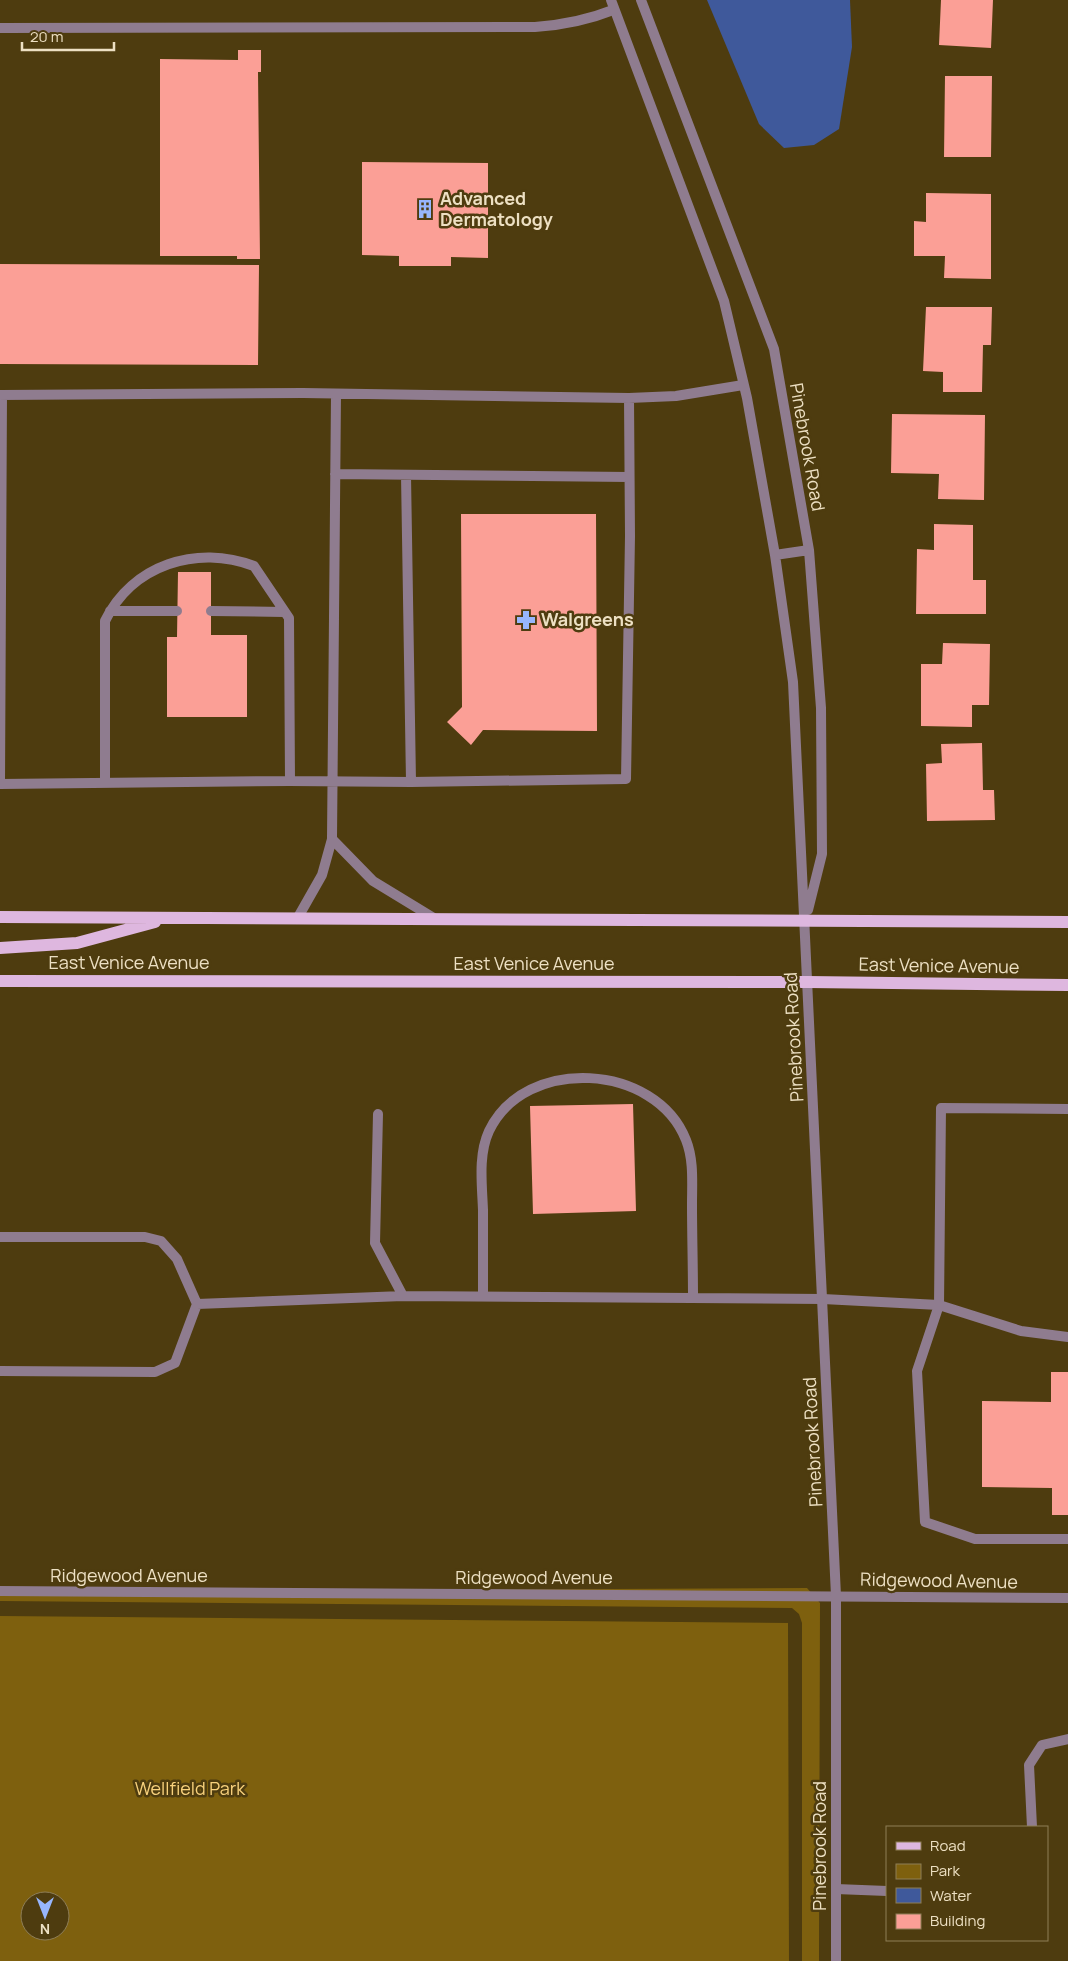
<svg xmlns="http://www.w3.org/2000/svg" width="1068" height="1961" font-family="Manrope,sans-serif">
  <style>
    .green { fill: #7e600e; fill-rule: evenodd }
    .water { fill: #3f599b }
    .building { fill: #fb9f96 }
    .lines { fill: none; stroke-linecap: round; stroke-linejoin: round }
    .service { stroke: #8f7c8f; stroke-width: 10 }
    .minor { stroke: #8f7c8f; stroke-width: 10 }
    .tertiary { stroke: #8f7c8f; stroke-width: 10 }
    .primary { stroke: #deb7df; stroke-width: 12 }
    .labels { text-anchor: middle; stroke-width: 5; stroke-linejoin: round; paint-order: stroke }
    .poi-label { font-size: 18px; font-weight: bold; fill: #ede0c3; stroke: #4e3c0f; text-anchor: start }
    .street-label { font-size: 18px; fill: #ede0c3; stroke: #4e3c0f }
    .park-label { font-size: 18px; fill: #f8d17c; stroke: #4e3c0f }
  </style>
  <rect width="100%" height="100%" fill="#4e3c0f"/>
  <path class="green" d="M 807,1588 L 820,1603 L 819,1961 L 802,1961 L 802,1623 L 799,1614 L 792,1608 L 0,1601 L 0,1592 Z
    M 0,1616 L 788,1623 L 789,1961 L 0,1961 ZM 30,1901 L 60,1901 L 60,1931 L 30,1931 Z"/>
  <path class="water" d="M 707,0 L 850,0 L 852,47 L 839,129 L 814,145 L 784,148 L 759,124 Z"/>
  <path class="building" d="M 941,0 L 993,0 L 991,48 L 939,45 Z
    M 238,50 L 261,50 L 261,72 L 258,72 L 260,259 L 237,259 L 237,256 L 160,256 L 160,59 L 238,60 Z
    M 945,76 L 992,76 L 991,157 L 944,157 Z
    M 362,162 L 488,163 L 488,258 L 451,257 L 451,266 L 399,266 L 399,256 L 362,255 Z
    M 926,193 L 991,194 L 991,279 L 944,278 L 945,256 L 914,256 L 914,221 L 926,222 Z
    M 0,264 L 259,265 L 258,365 L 0,364 Z
    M 926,307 L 992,307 L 991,345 L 983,345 L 982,392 L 943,392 L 943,372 L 923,371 Z
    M 892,414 L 985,415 L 984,500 L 938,499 L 939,474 L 891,473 Z
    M 461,514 L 596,514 L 597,731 L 483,730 L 471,745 L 447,722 L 462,707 Z
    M 934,524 L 973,525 L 973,580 L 986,580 L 986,614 L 916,614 L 917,549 L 934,550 Z
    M 178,572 L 211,572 L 211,635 L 247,635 L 247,717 L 167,717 L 167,637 L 177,637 Z
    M 943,643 L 990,644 L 989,705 L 972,705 L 972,727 L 921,726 L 921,664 L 942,664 Z
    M 982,743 L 983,790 L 994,790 L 995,820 L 927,821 L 926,764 L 942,763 L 941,744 Z
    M 633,1104 L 636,1211 L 533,1214 L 530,1106 Z
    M 1051,1372 L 1068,1372 L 1068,1515 L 1052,1515 L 1052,1488 L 982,1487 L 982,1401 L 1051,1402 Z"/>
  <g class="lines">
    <path class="service" d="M 0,395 L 303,393 L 629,398 L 676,396 L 743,385
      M 335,474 L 629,477
      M 110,611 L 177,611
      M 211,611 L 284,612
      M 105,782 L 105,621 C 132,565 197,544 254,566 L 289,618 L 290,781
      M 411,782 L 626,779 L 630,536 L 629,398
      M 0,784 L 290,781 L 411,782 L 406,475
      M 0,784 L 2,395
      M 332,839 L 373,881 L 437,920
      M 297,919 L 322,875 L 332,839 L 336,395
      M 378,1114 L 375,1243 L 403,1296 L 823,1299 L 939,1305 L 941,1108 L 1068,1109
      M 0,1237 L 145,1237 L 161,1241 L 177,1259 L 197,1304
      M 483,1296 C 483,1267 483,1239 483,1210 C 482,1184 478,1155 489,1131 C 525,1055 656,1063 686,1140 C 694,1160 692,1183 692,1204 C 692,1235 693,1266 693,1298
      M 1068,1337 L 1021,1331 L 939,1305 L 917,1371 L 925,1522 L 975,1539 L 1068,1539
      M 0,1371 L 155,1372 L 175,1363 L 197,1304 L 403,1296
      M 1032,1827 L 1029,1765 L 1042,1745 L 1068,1739
      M 836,1889 L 887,1891"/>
    <path class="minor" d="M 0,28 L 535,27 C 563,25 588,20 613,10
      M 0,1591 L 1068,1598"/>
    <path class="tertiary" d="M 611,0 L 724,301 L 747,398 L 775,555 L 793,682 L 836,1596 L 836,1961
      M 641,0 L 774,349 L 809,550 L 821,708 L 822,854 L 808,910
      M 775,555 L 809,550"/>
    <path class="primary" d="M 0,917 L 1068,922
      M 0,948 L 77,943 L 155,922
      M 0,981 L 808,982 L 1068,985"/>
  </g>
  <defs>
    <g id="building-bare" transform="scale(1.5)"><path d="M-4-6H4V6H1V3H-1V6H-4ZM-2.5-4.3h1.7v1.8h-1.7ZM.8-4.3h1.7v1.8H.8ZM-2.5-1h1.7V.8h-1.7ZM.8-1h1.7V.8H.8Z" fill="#97b6fd" stroke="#4e3c0f" stroke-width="2.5" paint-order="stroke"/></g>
    <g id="pharmacy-bare" transform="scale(1.5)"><path d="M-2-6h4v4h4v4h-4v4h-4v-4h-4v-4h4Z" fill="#97b6fd" stroke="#4e3c0f" stroke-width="2.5" paint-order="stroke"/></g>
  </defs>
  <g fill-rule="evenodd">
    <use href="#building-bare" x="425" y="209"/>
    <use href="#pharmacy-bare" x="526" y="620"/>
  </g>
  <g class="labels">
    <g class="poi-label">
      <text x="440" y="205">Advanced<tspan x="440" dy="21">Dermatology</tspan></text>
      <text x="541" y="626">Walgreens</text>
    </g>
    <g class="street-label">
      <text transform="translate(807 447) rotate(80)" y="6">Pinebrook Road</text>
      <text x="129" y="969">East Venice Avenue</text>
      <text x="534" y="970">East Venice Avenue</text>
      <text transform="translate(939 966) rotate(1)" y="6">East Venice Avenue</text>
      <text transform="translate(794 1037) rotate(-93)" y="6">Pinebrook Road</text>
      <text transform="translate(813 1442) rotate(-93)" y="6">Pinebrook Road</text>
      <text x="129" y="1582">Ridgewood Avenue</text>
      <text x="534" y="1584">Ridgewood Avenue</text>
      <text transform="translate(939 1581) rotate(1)" y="6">Ridgewood Avenue</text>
      <text transform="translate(820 1846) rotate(-90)" y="6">Pinebrook Road</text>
    </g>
    <g class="park-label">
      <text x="190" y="1795">Wellfield Park</text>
    </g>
  </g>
  <rect x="886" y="1826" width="162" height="115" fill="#4e3c0f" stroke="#8e7e57"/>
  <rect x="896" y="1842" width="25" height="8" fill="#deb7df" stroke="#8e7e57"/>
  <text x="930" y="1851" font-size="15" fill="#ede0c3">Road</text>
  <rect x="896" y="1864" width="25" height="15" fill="#7e600e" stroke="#8e7e57"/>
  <text x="930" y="1876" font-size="15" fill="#ede0c3">Park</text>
  <rect x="896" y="1888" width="25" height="15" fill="#3f599b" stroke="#8e7e57"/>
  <text x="930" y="1901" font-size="15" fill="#ede0c3">Water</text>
  <rect x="896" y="1914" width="25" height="15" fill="#fb9f96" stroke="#8e7e57"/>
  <text x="930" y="1926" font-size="15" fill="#ede0c3">Building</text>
  <g transform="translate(45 1916) rotate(180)"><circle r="24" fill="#4e3c0f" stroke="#8e7e57"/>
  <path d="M0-4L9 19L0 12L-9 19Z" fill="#97b6fd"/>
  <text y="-8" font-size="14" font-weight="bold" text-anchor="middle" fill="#ede0c3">N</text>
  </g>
  <path d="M22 42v8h92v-8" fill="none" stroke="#ede0c3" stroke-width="2.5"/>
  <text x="30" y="42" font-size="15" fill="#ede0c3" stroke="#4e3c0f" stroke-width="4" paint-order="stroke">20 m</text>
</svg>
